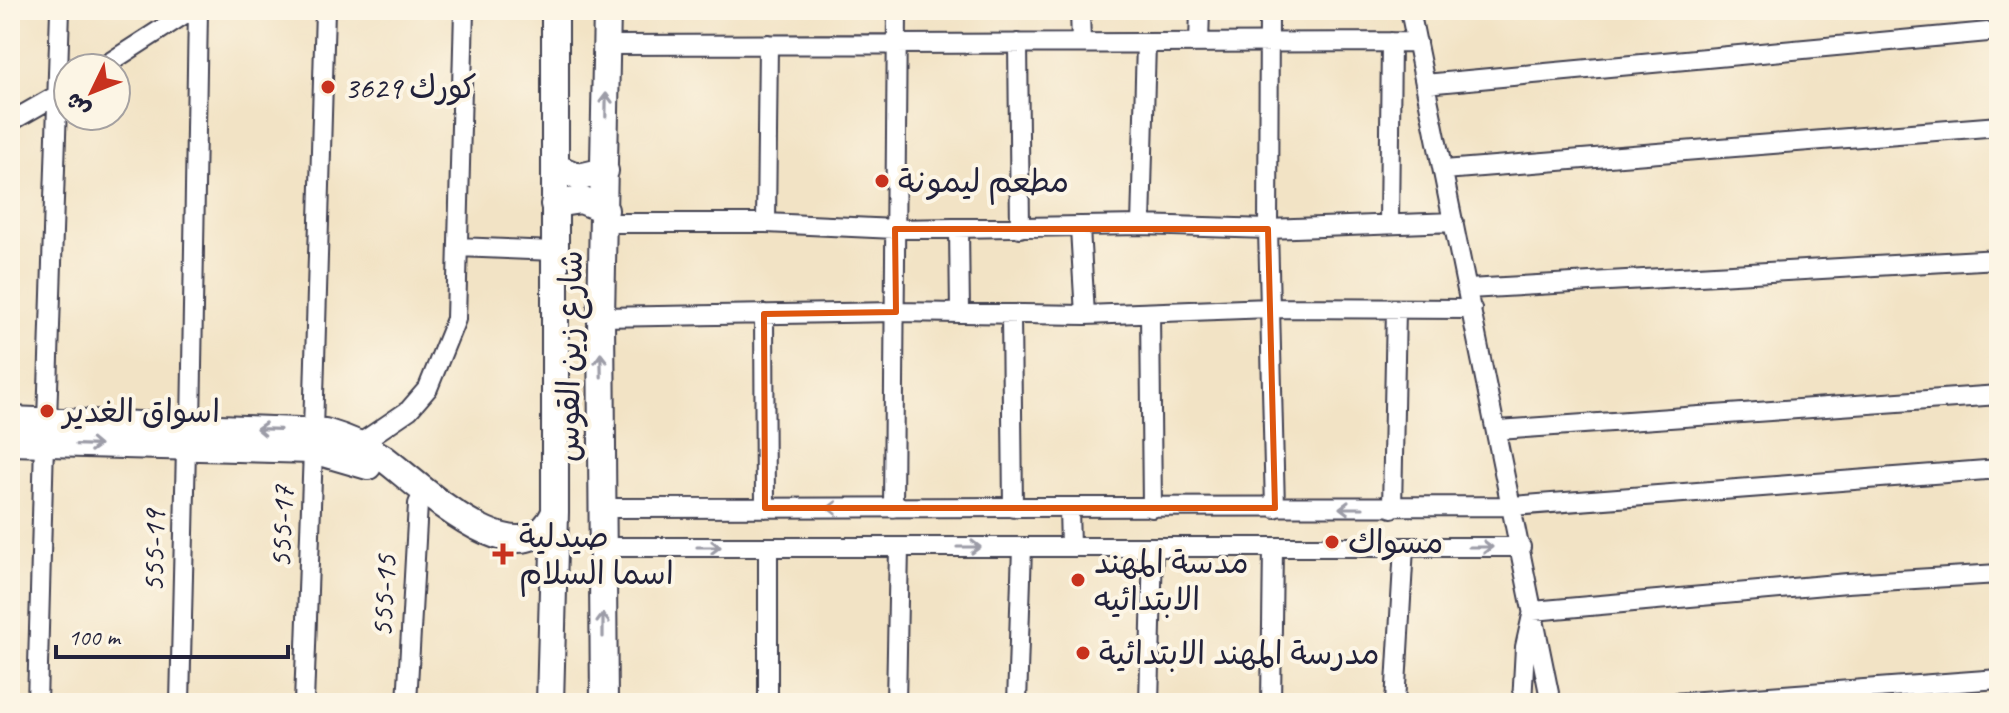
<svg xmlns="http://www.w3.org/2000/svg" width="2009" height="713" font-family="Caveat,'Playpen Sans Arabic',sans-serif">
  <style>
    .lines { fill: none; stroke-linecap: round; stroke-linejoin: round }
    .street-casing { stroke: #413f50; stroke-width: 22 }
    .secondary-casing { stroke: #413f50; stroke-width: 30 }
    .street { stroke: #fff; stroke-width: 18 }
    .secondary { stroke: #fff; stroke-width: 26 }
    .oneway { stroke: #9c9ca7 }
    .marked { fill: none; stroke: #de560e; stroke-width: 6; stroke-linejoin: round }
    .poi-dot { fill: #c8321e; stroke: #fcf5e5; stroke-width: 3 }
    .labels { text-anchor: middle; stroke-width: 8; stroke-linejoin: round; paint-order: stroke }
    .poi-label { font-size: 32px; fill: #22223b; stroke: #fcf5e5; text-anchor: start }
    .street-label { font-size: 32px; fill: #22223b; stroke: #fcf5e5 }
  </style>
  <rect width="100%" height="100%" fill="#fcf5e5"/>
  <filter id="ink" filterUnits="userSpaceOnUse"><feTurbulence type="fractalNoise" baseFrequency=".0125" numOctaves="2"/><feDisplacementMap in="SourceGraphic" scale="16" xChannelSelector="R" yChannelSelector="G"/><feConvolveMatrix kernelMatrix="1 2 1 2 8 2 1 2 1" color-interpolation-filters="sRGB"/></filter>
  <filter id="wash" filterUnits="userSpaceOnUse"><feTurbulence type="fractalNoise" baseFrequency=".006" numOctaves="4" result="noise"/><feDisplacementMap in="SourceGraphic" scale="32" xChannelSelector="R" yChannelSelector="G"/><feGaussianBlur stdDeviation="1.8" result="paint"/><feColorMatrix in="noise" values="0 0 0 0 0 0 0 0 0 0 0 0 0 0 0 0 0 1.4 0 .05"/><feComposite in="paint" operator="in"/></filter>
  <g filter="url(#wash)">
    <rect width="100%" height="100%" fill="#f2e3c5"/>
  </g>
  <g filter="url(#ink)">
    <g class="lines">
      <g class="street-casing">
        <path id="street" d="M 1080,10 L 1081,43
          M 1269,10 L 1268,229 L 1275,508
          M 1410,10 L 1551,703
          M 1018,43 L 1020,228
          M 1199,43 L 1200,10
          M 607,45 L 1417,42
          M 101,68 L 191,10
          M 1425,84 L 1999,31
          M 10,122 L 66,90
          M 1444,170 L 1999,126
          M 605,223 L 766,223 L 895,229 L 1141,225 L 1268,229 L 1454,222
          M 766,223 L 768,44
          M 1389,223 L 1391,42
          M 1141,225 L 1146,43
          M 959,228 L 960,313
          M 1080,228 L 1085,315
          M 458,247 L 554,251
          M 1468,289 L 1999,259
          M 1150,313 L 1152,508
          M 764,314 L 765,508
          M 1011,314 L 1013,508
          M 601,317 L 896,312 L 1085,315 L 1270,308 L 1472,309
          M 47,421 L 60,10
          M 191,426 L 198,10
          M 1498,430 L 1999,395
          M 313,431 L 325,10
          M 357,453 L 359,444 L 409,410 L 428,388 L 456,319 L 464,10
          M 603,508 L 1513,506 L 1999,469
          M 893,508 L 897,10
          M 1069,508 L 1070,547
          M 1392,508 L 1396,309
          M 603,547 L 1521,547
          M 37,703 L 44,443
          M 180,703 L 186,448
          M 304,703 L 313,450
          M 407,703 L 418,504 L 423,493
          M 768,703 L 768,547
          M 896,703 L 899,547
          M 1017,703 L 1022,547
          M 1149,703 L 1153,547
          M 1271,703 L 1273,547
          M 1395,703 L 1404,547
          M 1522,703 L 1525,647 L 1533,611 L 1847,583 L 1999,574
          M 1674,703 L 1999,679"/>
      </g>
      <g class="secondary-casing">
        <path id="secondary" d="M 555,167 L 579,177 L 605,171
          M 554,204 L 581,200 L 605,210
          M 10,420 L 325,432 C 345,438 365,446 382,457 C 417,482 522,588 555,512
          M 10,442 L 313,450 L 368,466
          M 550,703 L 555,512 L 555,10
          M 604,703 L 601,317 L 607,10"/>
      </g>
      <use href="#street" class="street"/>
      <use href="#secondary" class="secondary"/>
    </g>
    <defs><path id="oneway-shaft" d="M-6 0H5M1.5-3L5.5 0L1.5 3" fill="none" stroke-width="1.6" stroke-linecap="round" stroke-linejoin="round" transform="scale(2)"/></defs>
    <g class="oneway">
      <use href="#oneway-shaft" transform="translate(606 105) rotate(-89)"/>
      <use href="#oneway-shaft" transform="translate(601 365) rotate(-91)"/>
      <use href="#oneway-shaft" transform="translate(268 429) rotate(-178)"/>
      <use href="#oneway-shaft" transform="translate(88 445) rotate(2)"/>
      <use href="#oneway-shaft" transform="translate(839 508) rotate(180)"/>
      <use href="#oneway-shaft" transform="translate(1351 508) rotate(-180)"/>
      <use href="#oneway-shaft" transform="translate(709 547)"/>
      <use href="#oneway-shaft" transform="translate(969 547)"/>
      <use href="#oneway-shaft" transform="translate(1481 547)"/>
      <use href="#oneway-shaft" transform="translate(603 625) rotate(-90)"/>
    </g>
  </g>
  <path class="marked" d="M 895,229 L 1268,229 L 1275,508 L 765,508 L 764,314 L 896,312 Z"/>
  <g class="poi-dot">
    <circle cx="328" cy="87" r="8"/>
    <circle cx="882" cy="181" r="8"/>
    <circle cx="47" cy="411" r="8"/>
    <circle cx="1332" cy="542" r="8"/>
    <path d="M499 542h8v8h8v8h-8v8h-8v-8h-8v-8h8z"/>
    <circle cx="1078" cy="580" r="8"/>
    <circle cx="1083" cy="653" r="8"/>
  </g>
  <g class="labels">
    <g class="poi-label">
      <text x="344" y="98">كورك 3629</text>
      <text x="898" y="192">مطعم ليمونة</text>
      <text x="63" y="422">اسواق الغدير</text>
      <text x="519" y="547">صيدلية<tspan x="519" dy="37">اسما السلام</tspan></text>
      <text x="1348" y="553">مسواك</text>
      <text x="1094" y="573">مدسة المهند<tspan x="1094" dy="37">الابتدائيه</tspan></text>
      <text x="1099" y="664">مدرسة المهند الابتدائية</text>
    </g>
    <g class="street-label">
      <text transform="translate(569 356) rotate(-89)" y="11">شارع زين القوس</text>
      <text transform="translate(281 527) rotate(-88)" y="11">555-17</text>
      <text transform="translate(153 551) rotate(-89)" y="11">555-19</text>
      <text transform="translate(383 596) rotate(-87)" y="11">555-15</text>
    </g>
  </g>
  <rect width="2009" height="713" fill="none" stroke="#fcf5e5" stroke-width="40"/>
  <g transform="translate(92 92) rotate(227)"><circle r="38" fill="#fcf5e5" stroke="#a5a1a1" stroke-width="2"/>
  <path d="M0-6L14 30L0 20L-14 30Z" fill="#c8321e"/>
  <text y="-12" font-size="22" font-weight="bold" text-anchor="middle" fill="#22223b">ش</text>
  </g>
  <path d="M56 645v12h232v-12" fill="none" stroke="#22223b" stroke-width="4"/>
  <text x="68" y="645" font-size="24" fill="#22223b" stroke="#fcf5e5" stroke-width="6" paint-order="stroke">100 m</text>
</svg>
